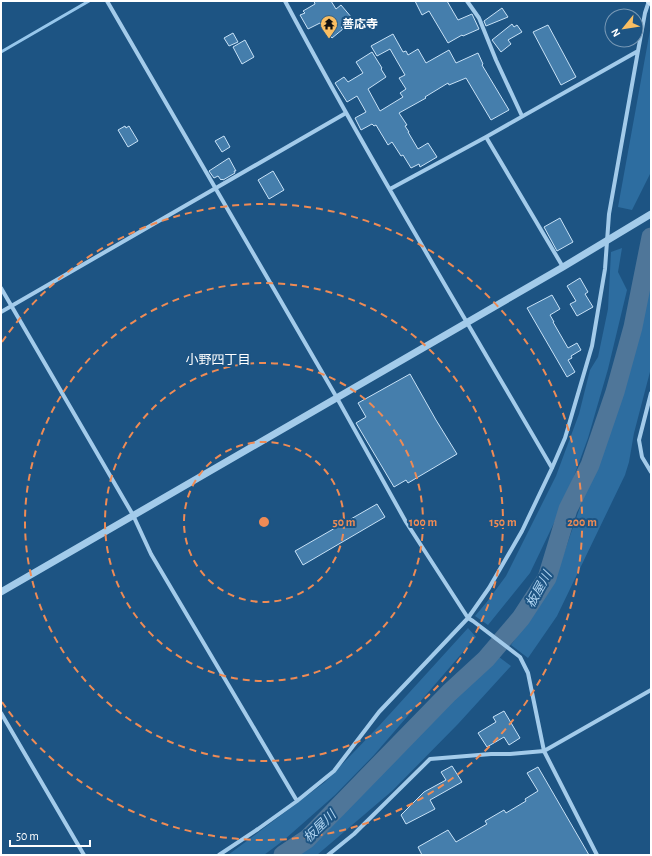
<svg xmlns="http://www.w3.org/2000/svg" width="652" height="856" font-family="'Alegreya Sans','Noto Sans JP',sans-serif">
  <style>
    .green { fill: #2d6da0 }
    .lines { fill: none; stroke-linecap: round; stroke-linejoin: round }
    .stream { stroke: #97c7ec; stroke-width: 3 }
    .river { stroke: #4f7699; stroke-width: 19 }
    .building { fill: #457eac; stroke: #c8e2f7 }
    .minor { stroke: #a3cbea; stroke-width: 4 }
    .tertiary { stroke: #a3cbea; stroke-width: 7 }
    .secondary { stroke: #cfe5f7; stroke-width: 8 }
    .ring { fill: none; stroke: #ef8b55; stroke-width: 2; stroke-dasharray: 7 5 }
    .labels { text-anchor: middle; stroke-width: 4; stroke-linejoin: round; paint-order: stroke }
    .poi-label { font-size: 12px; font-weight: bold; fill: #fff; stroke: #1d5483; text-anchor: start }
    .neighbourhood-label { font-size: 13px; fill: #fff; stroke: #1d5483 }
    .water-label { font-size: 13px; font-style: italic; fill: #afd4f1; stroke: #1d5483 }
    .centre { fill: #ef8b55; stroke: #1d5483; stroke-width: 2 }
    .ring-label { font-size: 12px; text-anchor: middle; font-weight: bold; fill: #ef8b55; stroke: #1d5483; stroke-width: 4; stroke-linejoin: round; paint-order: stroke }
  </style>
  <rect width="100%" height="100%" fill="#1d5483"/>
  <path class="green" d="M 651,25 L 651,167 L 650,174 L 632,210 L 618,207 Z
    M 622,248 L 618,272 L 627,290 L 608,369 L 588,438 L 566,498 L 530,573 L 488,625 L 475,616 L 486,603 L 506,576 L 556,476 L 579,414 L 590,370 L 598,357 L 608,309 L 611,252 Z
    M 651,285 L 651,368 L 634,433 L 629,462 L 625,475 L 557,616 L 528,658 L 511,645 L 547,592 L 563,556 L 587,487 L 606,440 Z
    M 468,628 L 476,637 L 374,755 L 335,795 L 284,840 L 264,855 L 228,855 L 325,782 L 378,727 Z
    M 499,657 L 511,666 L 458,724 L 392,791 L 317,855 L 290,855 L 366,790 L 422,728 Z"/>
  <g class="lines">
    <path class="stream" d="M 1,52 L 89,1"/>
    <path class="river" d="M 283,855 L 307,839 L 449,693 L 486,659 L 521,618 L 547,578 L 568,509 L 590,465 L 615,392 L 633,327 L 651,237"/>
  </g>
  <path class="building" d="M 314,1 L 331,1 L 336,9 L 341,5 L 352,18 L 341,27 L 343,29 L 332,38 L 320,23 L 308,29 L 300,15 L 305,13 L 303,11 L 315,4 Z
    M 415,1 L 447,1 L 458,20 L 472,14 L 479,29 L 463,36 L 462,35 L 448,43 L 429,11 L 422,15 Z
    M 502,8 L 508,17 L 486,26 L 484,21 Z
    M 512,24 L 514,27 L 517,25 L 522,32 L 508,40 L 511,44 L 501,52 L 492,40 Z
    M 548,25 L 576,77 L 561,85 L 533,32 Z
    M 233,33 L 238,42 L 229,46 L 224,38 Z
    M 393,34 L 403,52 L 406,51 L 408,55 L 418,49 L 426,63 L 449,50 L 456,63 L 478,53 L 483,64 L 482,65 L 509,110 L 491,120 L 466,78 L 449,85 L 448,83 L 425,97 L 426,98 L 399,113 L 407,125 L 405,126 L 409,132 L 408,132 L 418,149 L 428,143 L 437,157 L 420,167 L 419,164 L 411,168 L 403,155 L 401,156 L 392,142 L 388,145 L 376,125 L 374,126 L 372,124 L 361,130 L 355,118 L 366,112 L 357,96 L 347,102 L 335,83 L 344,77 L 348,82 L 363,73 L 356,62 L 372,52 L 382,68 L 381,69 L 386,77 L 368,89 L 380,111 L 403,97 L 400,93 L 406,89 L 399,78 L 405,75 L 390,49 L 377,56 L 371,46 Z
    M 245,40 L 254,57 L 242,64 L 233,47 Z
    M 125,126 L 126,128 L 129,126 L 138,141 L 128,147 L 118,130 Z
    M 224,136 L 230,147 L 222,152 L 215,141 Z
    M 229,158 L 236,171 L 234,171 L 235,173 L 223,180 L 222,179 L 221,180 L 218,176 L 214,178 L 209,171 Z
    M 273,171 L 284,190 L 269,199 L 258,180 Z
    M 560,218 L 573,242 L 557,251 L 544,227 Z
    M 580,278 L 588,292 L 585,294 L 593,307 L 577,316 L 570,304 L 576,301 L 567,286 Z
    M 552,295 L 560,309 L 550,315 L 554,322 L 553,322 L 568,348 L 577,343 L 581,350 L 571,356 L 572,358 L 568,360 L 575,372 L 567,377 L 527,308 Z
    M 410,374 L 436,420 L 457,454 L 408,483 L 406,480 L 394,487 L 356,423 L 366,417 L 358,403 Z
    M 377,504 L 385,517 L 303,565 L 295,551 Z
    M 504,711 L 520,738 L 509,745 L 504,737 L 487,747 L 478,733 L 496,722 L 493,717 Z
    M 452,766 L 462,782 L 430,800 L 435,809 L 406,824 L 401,815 L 424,792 L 446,780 L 441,772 Z
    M 538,767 L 589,855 L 422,855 L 418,847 L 448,830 L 456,842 L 487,824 L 485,821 L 504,810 L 506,813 L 526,801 L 525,799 L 538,791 L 527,773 Z"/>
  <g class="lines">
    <path class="minor" d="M 107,1 L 337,398 L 406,522 L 468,618 L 473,621 L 520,657 L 528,673 L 544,751 L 597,855
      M 285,1 C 369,159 462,313 552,468
      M 467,1 L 479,18 L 496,60 L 522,116
      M 486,137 L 563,267
      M 390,189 L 486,137 L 638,51
      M 1,288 L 133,515 L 151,554 L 297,801
      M 1,312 L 346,113
      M 651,393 L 639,440 L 642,457 L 651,472
      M 1,713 L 84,855
      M 219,855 L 258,829 L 297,801 L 334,771 L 379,712 L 468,618 L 489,588 L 522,531 L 552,468 L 565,438 L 592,346 L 605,269 L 609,214 L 638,51 L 645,13 L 649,1
      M 328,855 L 354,834 L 430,759 L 491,754 L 510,754 L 544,751 L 651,690"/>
    <path class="tertiary" d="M 1,592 L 563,267 L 651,214"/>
    <path class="secondary" d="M 650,1 L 651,2"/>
  </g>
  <g class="ring">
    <circle cx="264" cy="522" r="80"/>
    <circle cx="264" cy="522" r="159"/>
    <circle cx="264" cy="522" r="239"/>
    <path d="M2 342A318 318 0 1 1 2 702"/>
  </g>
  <defs>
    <g id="temple-pin" transform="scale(0.9)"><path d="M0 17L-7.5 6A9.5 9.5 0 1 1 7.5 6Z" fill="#f9be62" stroke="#1d5483"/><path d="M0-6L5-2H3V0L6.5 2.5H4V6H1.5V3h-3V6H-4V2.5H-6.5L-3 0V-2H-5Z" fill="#111"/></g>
  </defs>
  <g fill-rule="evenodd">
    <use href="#temple-pin" x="329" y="24"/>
  </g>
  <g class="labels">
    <g class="poi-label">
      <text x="342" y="28">善応寺</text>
    </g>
    <g class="neighbourhood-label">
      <text x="218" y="364">小野四丁目</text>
    </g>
    <g class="water-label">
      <text transform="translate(538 589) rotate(-61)" y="5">板屋川</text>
      <text transform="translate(319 826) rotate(-44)" y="5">板屋川</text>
    </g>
  </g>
  <circle cx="264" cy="522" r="6" class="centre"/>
  <g class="ring-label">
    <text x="344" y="526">50 m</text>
    <text x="423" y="526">100 m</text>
    <text x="503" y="526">150 m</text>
    <text x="582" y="526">200 m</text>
  </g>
  <rect width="652" height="856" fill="none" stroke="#ffffff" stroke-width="4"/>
  <g transform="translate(624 28) rotate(240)"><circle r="19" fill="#1d5483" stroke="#7798b5"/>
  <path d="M0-3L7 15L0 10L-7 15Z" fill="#f9be62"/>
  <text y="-6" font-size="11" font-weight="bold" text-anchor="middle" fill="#ffffff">N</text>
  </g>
  <path d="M10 840v6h80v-6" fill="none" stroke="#ffffff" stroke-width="2"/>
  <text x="16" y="840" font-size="12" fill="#ffffff" stroke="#1d5483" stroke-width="3" paint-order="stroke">50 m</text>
</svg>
